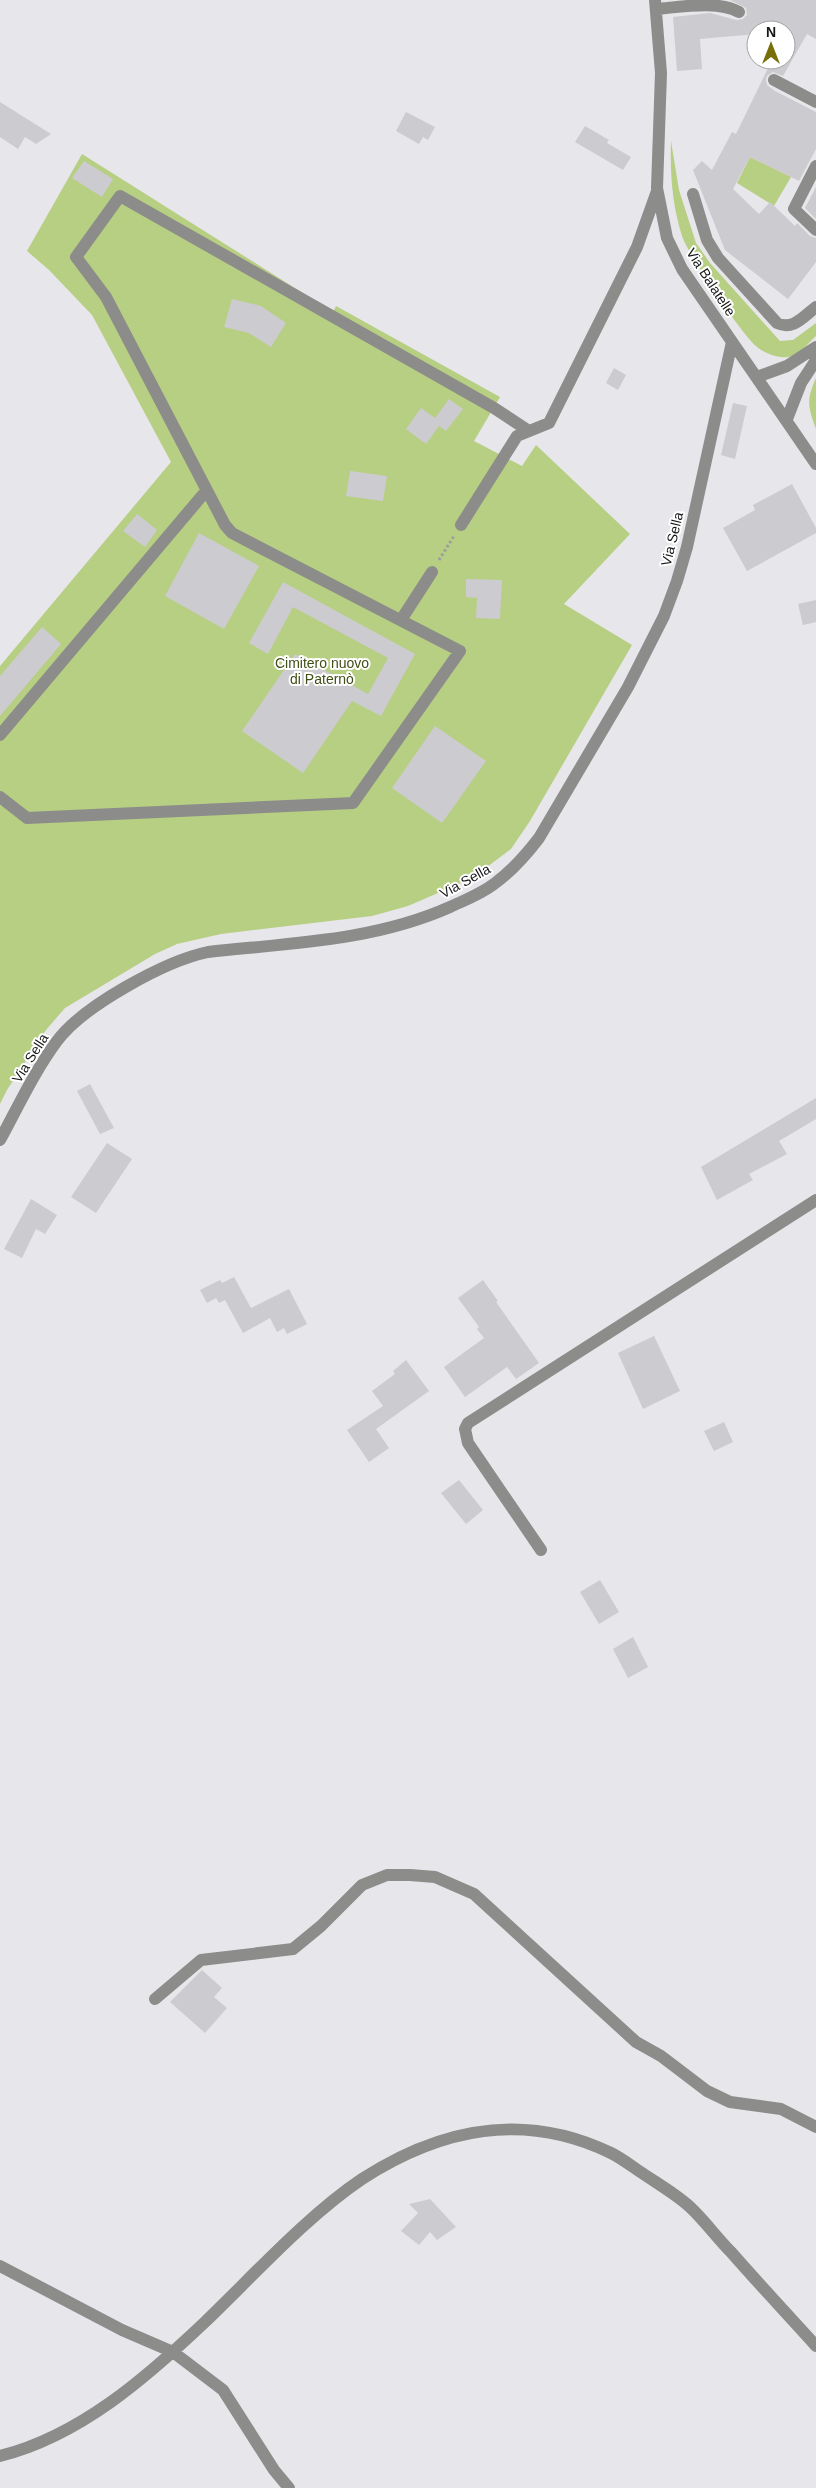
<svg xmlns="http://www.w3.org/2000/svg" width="816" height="2488" font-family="Arial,sans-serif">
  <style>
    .green { fill: #b7cf82 }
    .building { fill: #cccbcf }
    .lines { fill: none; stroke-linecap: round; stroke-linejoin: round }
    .path { stroke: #9d9c9f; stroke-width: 3; stroke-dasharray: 2.5 2.5; stroke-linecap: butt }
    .minor { stroke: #8c8c8a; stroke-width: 12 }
    .labels { text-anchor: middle; stroke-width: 4; stroke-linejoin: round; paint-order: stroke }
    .street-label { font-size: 14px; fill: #171617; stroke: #fff }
    .park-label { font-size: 14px; fill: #404f17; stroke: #fff }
  </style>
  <rect width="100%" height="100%" fill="#e7e6ea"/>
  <path class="green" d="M 671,141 L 679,190 L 696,243 L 710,263 L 780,341 L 793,340 L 816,323 L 816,336 C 808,343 800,355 789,357 C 778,358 766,354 757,347 C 742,335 688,254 682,236 C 672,204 670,174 671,141 Z
    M 82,154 L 333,312 L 336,306 L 500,397 L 474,441 L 522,466 L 536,445 L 630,534 L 564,604 L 632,645 L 530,821 L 511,849 L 487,867 L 461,883 L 408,906 L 372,916 L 221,934 L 177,944 L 155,954 L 65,1008 L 46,1030 L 7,1090 L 0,1104 L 0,666 L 171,462 L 92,315 L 49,270 L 27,251 Z
    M 750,157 L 791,177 L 774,206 L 737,183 Z
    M 816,378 L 816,429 C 808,407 806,400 816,378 Z"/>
  <path class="building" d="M 730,0 L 816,0 L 816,39 L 807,34 L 783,76 L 773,72 L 767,76 L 766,80 L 767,85 L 775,91 L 816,112 L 816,149 L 799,181 L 750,157 L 733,189 L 759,214 L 770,202 L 795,226 L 797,223 L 810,236 L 816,238 L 816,262 L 788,299 L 725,250 L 693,170 L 702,161 L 712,170 L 732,132 L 736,134 L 772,60 L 786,60 L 786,30 L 756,30 L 756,34 L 700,39 L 702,69 L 677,71 L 673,17 L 710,13 L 736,20 L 743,19 L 747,15 L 746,8 Z
    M 0,102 L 51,134 L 36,144 L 25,137 L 18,149 L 0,137 Z
    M 406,112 L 435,127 L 428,140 L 423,137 L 419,144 L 396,131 Z
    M 585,126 L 609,140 L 607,143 L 631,157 L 623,170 L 575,142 Z
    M 84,161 L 113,179 L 102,197 L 72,178 Z
    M 816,187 L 816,219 L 805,208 Z
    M 232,299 L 261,306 L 286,323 L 271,347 L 249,333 L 224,327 Z
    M 614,368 L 626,375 L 618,390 L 606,383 Z
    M 449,399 L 463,409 L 446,431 L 439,426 L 426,444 L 406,429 L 421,408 L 435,418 Z
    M 733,403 L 747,406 L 735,459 L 721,455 Z
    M 350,471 L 387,476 L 383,501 L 346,496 Z
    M 792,484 L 816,528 L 816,533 L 747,571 L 723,528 L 755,510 L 753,505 Z
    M 137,514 L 157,530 L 145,547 L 123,531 Z
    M 199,533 L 259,566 L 224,629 L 165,596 Z
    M 466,579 L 502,580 L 500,619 L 476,618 L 477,598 L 466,597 Z
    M 283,582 L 415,654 L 381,716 L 352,701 L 303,773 L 242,731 L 295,654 L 368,694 L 388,658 L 293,607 L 268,654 L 249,643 Z
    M 816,600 L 816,622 L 803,625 L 798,604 Z
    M 42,627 L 61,644 L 0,716 L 0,676 Z
    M 435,726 L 486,761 L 442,823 L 392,788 Z
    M 90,1084 L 114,1128 L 100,1134 L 77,1091 Z
    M 816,1098 L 816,1119 L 779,1141 L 787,1154 L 749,1174 L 753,1180 L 717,1200 L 701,1167 Z
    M 107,1143 L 132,1159 L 96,1213 L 71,1197 Z
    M 31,1199 L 57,1215 L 45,1234 L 36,1229 L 22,1258 L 4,1249 Z
    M 234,1277 L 251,1308 L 289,1289 L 307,1324 L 287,1334 L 284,1328 L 277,1332 L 270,1318 L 243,1333 L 225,1300 L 219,1303 L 216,1298 L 207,1303 L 200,1290 L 220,1280 L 222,1283 Z
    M 483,1280 L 498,1301 L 496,1302 L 539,1363 L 516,1379 L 507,1367 L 465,1397 L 444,1367 L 484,1338 L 477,1329 L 479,1327 L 458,1298 Z
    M 654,1336 L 680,1391 L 643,1409 L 618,1353 Z
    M 406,1360 L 429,1391 L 376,1429 L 389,1448 L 369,1462 L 347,1430 L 383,1406 L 372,1391 L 395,1374 L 393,1371 Z
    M 724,1422 L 733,1442 L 714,1451 L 704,1431 Z
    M 459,1480 L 483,1510 L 466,1524 L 441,1493 Z
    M 600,1580 L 619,1612 L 599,1624 L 580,1592 Z
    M 633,1637 L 648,1667 L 628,1678 L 613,1649 Z
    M 202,1970 L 222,1988 L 214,1997 L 227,2008 L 205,2033 L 170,2002 Z
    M 430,2199 L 456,2227 L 437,2240 L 430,2232 L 419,2245 L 401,2231 L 418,2213 L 409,2204 Z"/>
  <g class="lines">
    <path class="path" d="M 439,560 L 454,536"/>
    <path class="minor" d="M 655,0 L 661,73 L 657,188 L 667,238 L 682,269 L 816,464
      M 656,9 C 681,7 718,0 739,12
      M 774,80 L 816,102
      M 816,166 L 794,209 L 816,230
      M 693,194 L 707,240 L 718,258 L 777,323 C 793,331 804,316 816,307
      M 757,377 L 787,366 L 816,347
      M 787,419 L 801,383 L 816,360
      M 461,525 L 517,436 L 549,423 L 637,247 L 657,191
      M 401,620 L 432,572
      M 0,735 L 206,491
      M 0,797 L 27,818 L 353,803 L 460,651 L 232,533 L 225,525 L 106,297 L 76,257 L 120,196 L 494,408 L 529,431
      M 0,1140 C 18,1107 34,1072 57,1041 C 83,1006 165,961 208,952 C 290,943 374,941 450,907 C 465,900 481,894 494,884 C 512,871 526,855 539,838 L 628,687 L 664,616 L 677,581 L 687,547 L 732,342
      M 541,1550 L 468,1443 L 465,1429 L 468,1423 L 816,1200
      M 155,1999 L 201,1960 L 293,1949 L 321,1926 L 362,1885 L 387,1875 L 410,1875 L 435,1877 L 474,1894 L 636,2042 L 661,2056 L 707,2091 L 730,2102 L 781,2109 L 816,2127
      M 0,2266 L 122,2330 L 173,2352 L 223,2390 L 274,2470 L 289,2488
      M 0,2456 C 80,2436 147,2377 205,2322 C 253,2276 307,2216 362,2179 C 441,2128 524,2111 611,2153 C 623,2159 634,2168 645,2175 C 660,2185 677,2195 690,2207 C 705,2221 717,2238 731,2252 C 759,2284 788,2315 816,2346"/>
  </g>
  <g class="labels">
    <g class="street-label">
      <text transform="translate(711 282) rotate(57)" y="5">Via Balatelle</text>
      <text transform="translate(672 539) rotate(-76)" y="5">Via Sella</text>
      <text transform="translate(465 881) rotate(-29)" y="5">Via Sella</text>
      <text transform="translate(30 1058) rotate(-58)" y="5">Via Sella</text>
    </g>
    <g class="park-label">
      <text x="322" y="668">Cimitero nuovo<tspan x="322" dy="16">di Paternò</tspan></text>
    </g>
  </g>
  <g transform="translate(771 45)"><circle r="24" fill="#ffffff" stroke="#a2a2a2"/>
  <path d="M0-4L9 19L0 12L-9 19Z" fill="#786e0a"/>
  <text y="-8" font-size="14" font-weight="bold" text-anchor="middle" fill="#171617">N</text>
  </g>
</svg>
